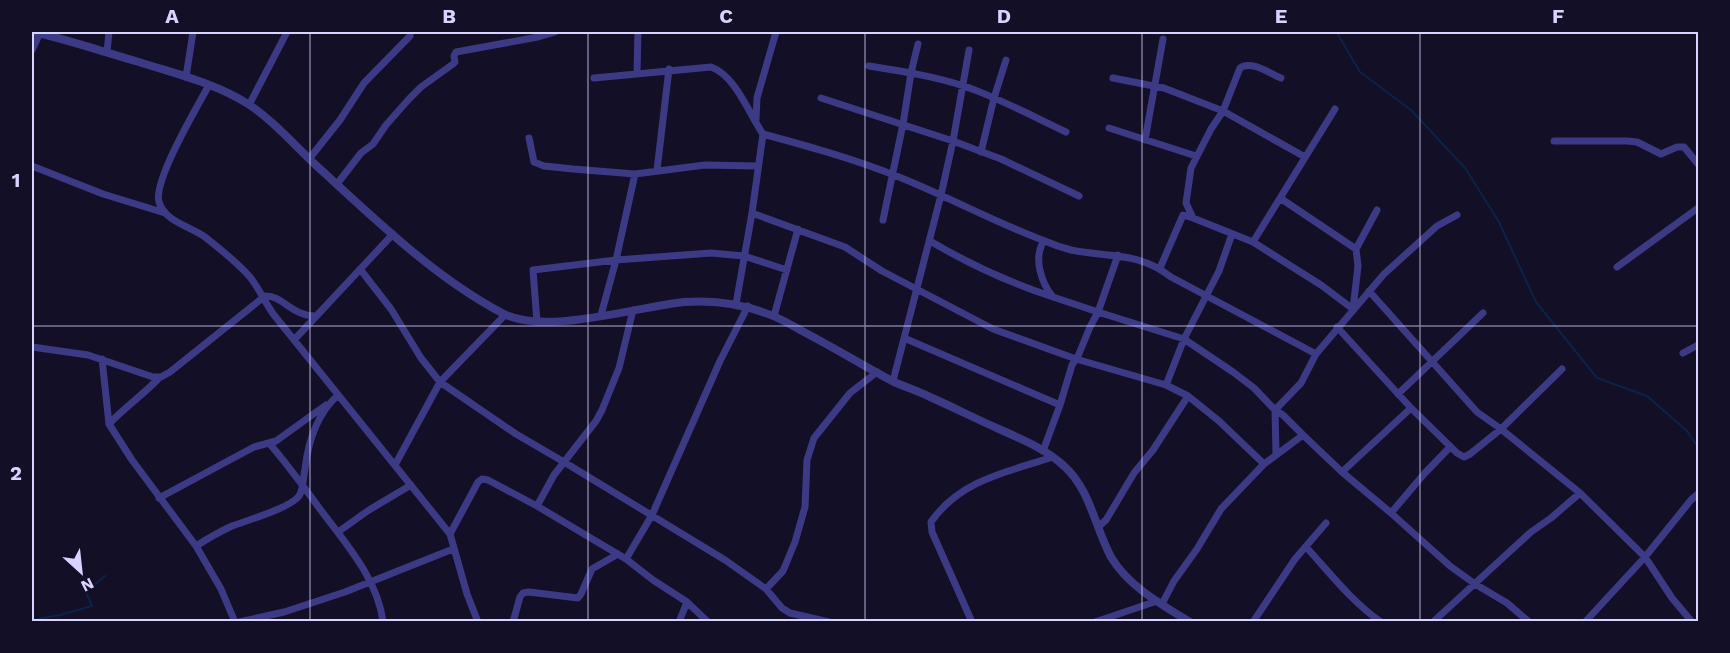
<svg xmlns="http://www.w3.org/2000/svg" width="1730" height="653" font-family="'Work Sans',sans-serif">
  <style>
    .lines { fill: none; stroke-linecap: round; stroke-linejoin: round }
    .stream { stroke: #0c2248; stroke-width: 2 }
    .minor { stroke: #3d3a85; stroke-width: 7 }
    .tertiary { stroke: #3d3a85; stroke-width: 8 }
    .grid { fill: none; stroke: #d9d4ff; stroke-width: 1.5; stroke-opacity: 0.55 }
    .neatline { fill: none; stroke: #d9d4ff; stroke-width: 2 }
    .grid-label { font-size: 20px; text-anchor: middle; font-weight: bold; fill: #d9d4ff }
  </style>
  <rect width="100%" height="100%" fill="#130f26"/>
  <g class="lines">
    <path class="stream" d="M 1328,32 L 1337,33 L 1360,72 L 1411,110 L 1465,168 L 1499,222 L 1536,302 L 1597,378 L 1647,396 L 1687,431 L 1698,447
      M 32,620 L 60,615 L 92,606 L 86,592 L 105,576"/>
    <path class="minor" d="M 32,50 L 40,33
      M 107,52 L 109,32
      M 869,66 C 901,71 933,76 964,86 C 999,98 1032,116 1066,132
      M 637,73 L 638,32
      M 186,77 L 193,32
      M 594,78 L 711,67 C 736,76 749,114 763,134 L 752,213 L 736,304
      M 1113,78 L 1164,88 L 1223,111 L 1305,157
      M 209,85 C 197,107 153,181 159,202 C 165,222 190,226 205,237 C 220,249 237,262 250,277 C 259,288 265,303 274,315 L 450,534 L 467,594 L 478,622
      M 821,98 L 953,141 L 1001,159 L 1079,196
      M 249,105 L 287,32
      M 756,119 L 757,98 L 776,32
      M 1109,128 L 1196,156
      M 763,134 C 807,146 851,158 894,175 C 945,195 994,222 1045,241 C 1054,245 1063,248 1071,250 C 1109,258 1138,251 1171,277 L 1316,354
      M 529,138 L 534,162 L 544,166 L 573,169 L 635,174 L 705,165 L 758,166
      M 1145,140 L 1163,39
      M 1554,141 L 1627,141 L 1637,142 L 1661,154 L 1677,147 L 1684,147 L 1698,164
      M 981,152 L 994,98 L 1006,60
      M 309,159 L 340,120 L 364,83 L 410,36
      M 32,166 L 103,194 L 165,213
      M 657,170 L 669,69
      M 337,184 L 361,153 L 373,144 L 386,125 L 409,99 L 421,87 L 453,64 L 455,62 L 454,56 L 456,52 L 538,37 L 555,32
      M 1280,198 L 1356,249
      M 752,213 L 845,247 L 882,271 L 993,329 L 1076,359 L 1166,385 L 1188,396 L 1219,421 L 1264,464
      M 1193,218 L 1253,242 L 1321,285 L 1353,309 L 1358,266 L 1356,249 L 1377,210
      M 883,220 L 903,124 L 911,73 L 918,44
      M 930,241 C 969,264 1010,283 1053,297
      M 1044,241 C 1033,257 1041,283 1053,297 L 1098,312 L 1184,339 L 1233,372 L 1254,388 L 1275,410 L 1283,415 L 1303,435 L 1342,472 L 1391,513 L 1450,566 L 1475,584 L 1507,603 L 1529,622
      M 1253,242 L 1335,109
      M 1617,267 L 1698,208
      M 1160,268 L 1183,215 L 1193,218 L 1186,203 L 1191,168 L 1211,129 L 1223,111 L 1240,68 C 1251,60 1269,73 1281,78
      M 360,269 L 391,309 L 421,358 L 440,382 L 516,434 L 564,462 L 725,560 L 766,589 L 782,608 L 790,613 L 829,622
      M 1369,291 L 1477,412 L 1501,429 L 1580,493 L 1645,557 L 1672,598 L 1692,622
      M 601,315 L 616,260 L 635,174
      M 774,316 L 798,229
      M 537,322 L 533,270 L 616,260 L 711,253 L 744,256 L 787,270
      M 1337,327 L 1411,408 L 1457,453 L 1464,457 L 1470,454 L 1501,429 L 1562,369
      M 904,338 L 1060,405
      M 294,340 L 393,234
      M 32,347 L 88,355 L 153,377 L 161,377 L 170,372 L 265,296 C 282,295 292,316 315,316
      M 1683,353 L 1698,345
      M 102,359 L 109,424 L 132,460 L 196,546 L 221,589 L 235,622
      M 893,381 L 941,195 L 953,141 L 969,50
      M 1166,385 L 1184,339 L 1219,271 L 1232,234
      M 1398,394 L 1483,313
      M 109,424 C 125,407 143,395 159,378
      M 269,443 C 287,464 304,487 320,509 C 345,543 378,579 383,622
      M 1043,451 L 1060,405 L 1072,365 L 1078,356 L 1090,327 L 1098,312 L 1118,255
      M 1276,454 L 1275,410 L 1301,383 L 1316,354 L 1384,274 L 1437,226 L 1457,215
      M 395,465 L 440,382 L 505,315
      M 1342,472 L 1411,408
      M 159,498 L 239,455 L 254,447 L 276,441 L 326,405
      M 537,506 L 554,475 L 596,421 L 602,410 L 619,368 L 633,310
      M 1391,513 L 1424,474 L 1450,447
      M 1098,527 L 1106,520 L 1134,473 L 1153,450 L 1188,396
      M 338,532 L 369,510 L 411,485
      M 450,534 L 478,482 L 482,479 L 488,480 L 537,506 L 626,559 L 653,580 L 687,602 L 708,622
      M 196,546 C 207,539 219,532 232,526 C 248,520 290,508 299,496 C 304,488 303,477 305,469 C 308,442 317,414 338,395
      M 1306,547 C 1330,573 1352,602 1381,622
      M 626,559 L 652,515 L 720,361 L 748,306
      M 766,589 L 783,571 L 795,542 L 805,507 L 807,460 L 814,438 L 850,393 L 877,372
      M 1162,604 L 1174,581 L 1197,549 L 1221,509 L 1264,464 L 1303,435
      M 239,622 L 284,612 L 345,592 L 453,549
      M 513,622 L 520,597 L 523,593 L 529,592 L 578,598 L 581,594 L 592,569 L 618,554
      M 679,622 L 687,602
      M 972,622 L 932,532 L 931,522 C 960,480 1007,472 1053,457
      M 1095,622 L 1157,601
      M 1253,622 L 1295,559 L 1326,523
      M 1433,622 L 1531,532 L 1551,518 L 1580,493
      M 1585,622 L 1645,557 L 1691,500 L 1698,494"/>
    <path class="tertiary" d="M 34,32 C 69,40 104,52 139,62 C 176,74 215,83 248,104 C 274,121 296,147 319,168 C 376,220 434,277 502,313 C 546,336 635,307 684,302 C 712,300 739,303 765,313 C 778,317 790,324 802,331 C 833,347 862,365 892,381 C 905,387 918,391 930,397 C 953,407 976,419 999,429 C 1021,439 1046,449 1064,466 C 1090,489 1095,527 1111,557 C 1128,586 1162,605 1190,622"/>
  </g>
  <path class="grid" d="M 310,32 L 310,622M 588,32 L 588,622M 865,32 L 865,622M 1142,32 L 1142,622M 1420,32 L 1420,622M 32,326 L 1698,326"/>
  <rect width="1730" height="653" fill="none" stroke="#130f26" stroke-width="66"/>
  <g transform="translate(81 572) rotate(153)" stroke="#130f26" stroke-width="4.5" paint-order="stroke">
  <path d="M0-4.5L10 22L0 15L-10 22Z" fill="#d9d4ff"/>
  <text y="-9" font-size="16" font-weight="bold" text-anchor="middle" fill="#d9d4ff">N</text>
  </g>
  <rect x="33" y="33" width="1664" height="587" class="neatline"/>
  <g class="grid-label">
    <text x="172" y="23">A</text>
    <text x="449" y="23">B</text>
    <text x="726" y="23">C</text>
    <text x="1004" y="23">D</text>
    <text x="1281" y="23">E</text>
    <text x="1558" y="23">F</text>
    <text x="16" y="187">1</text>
    <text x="16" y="480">2</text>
  </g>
</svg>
